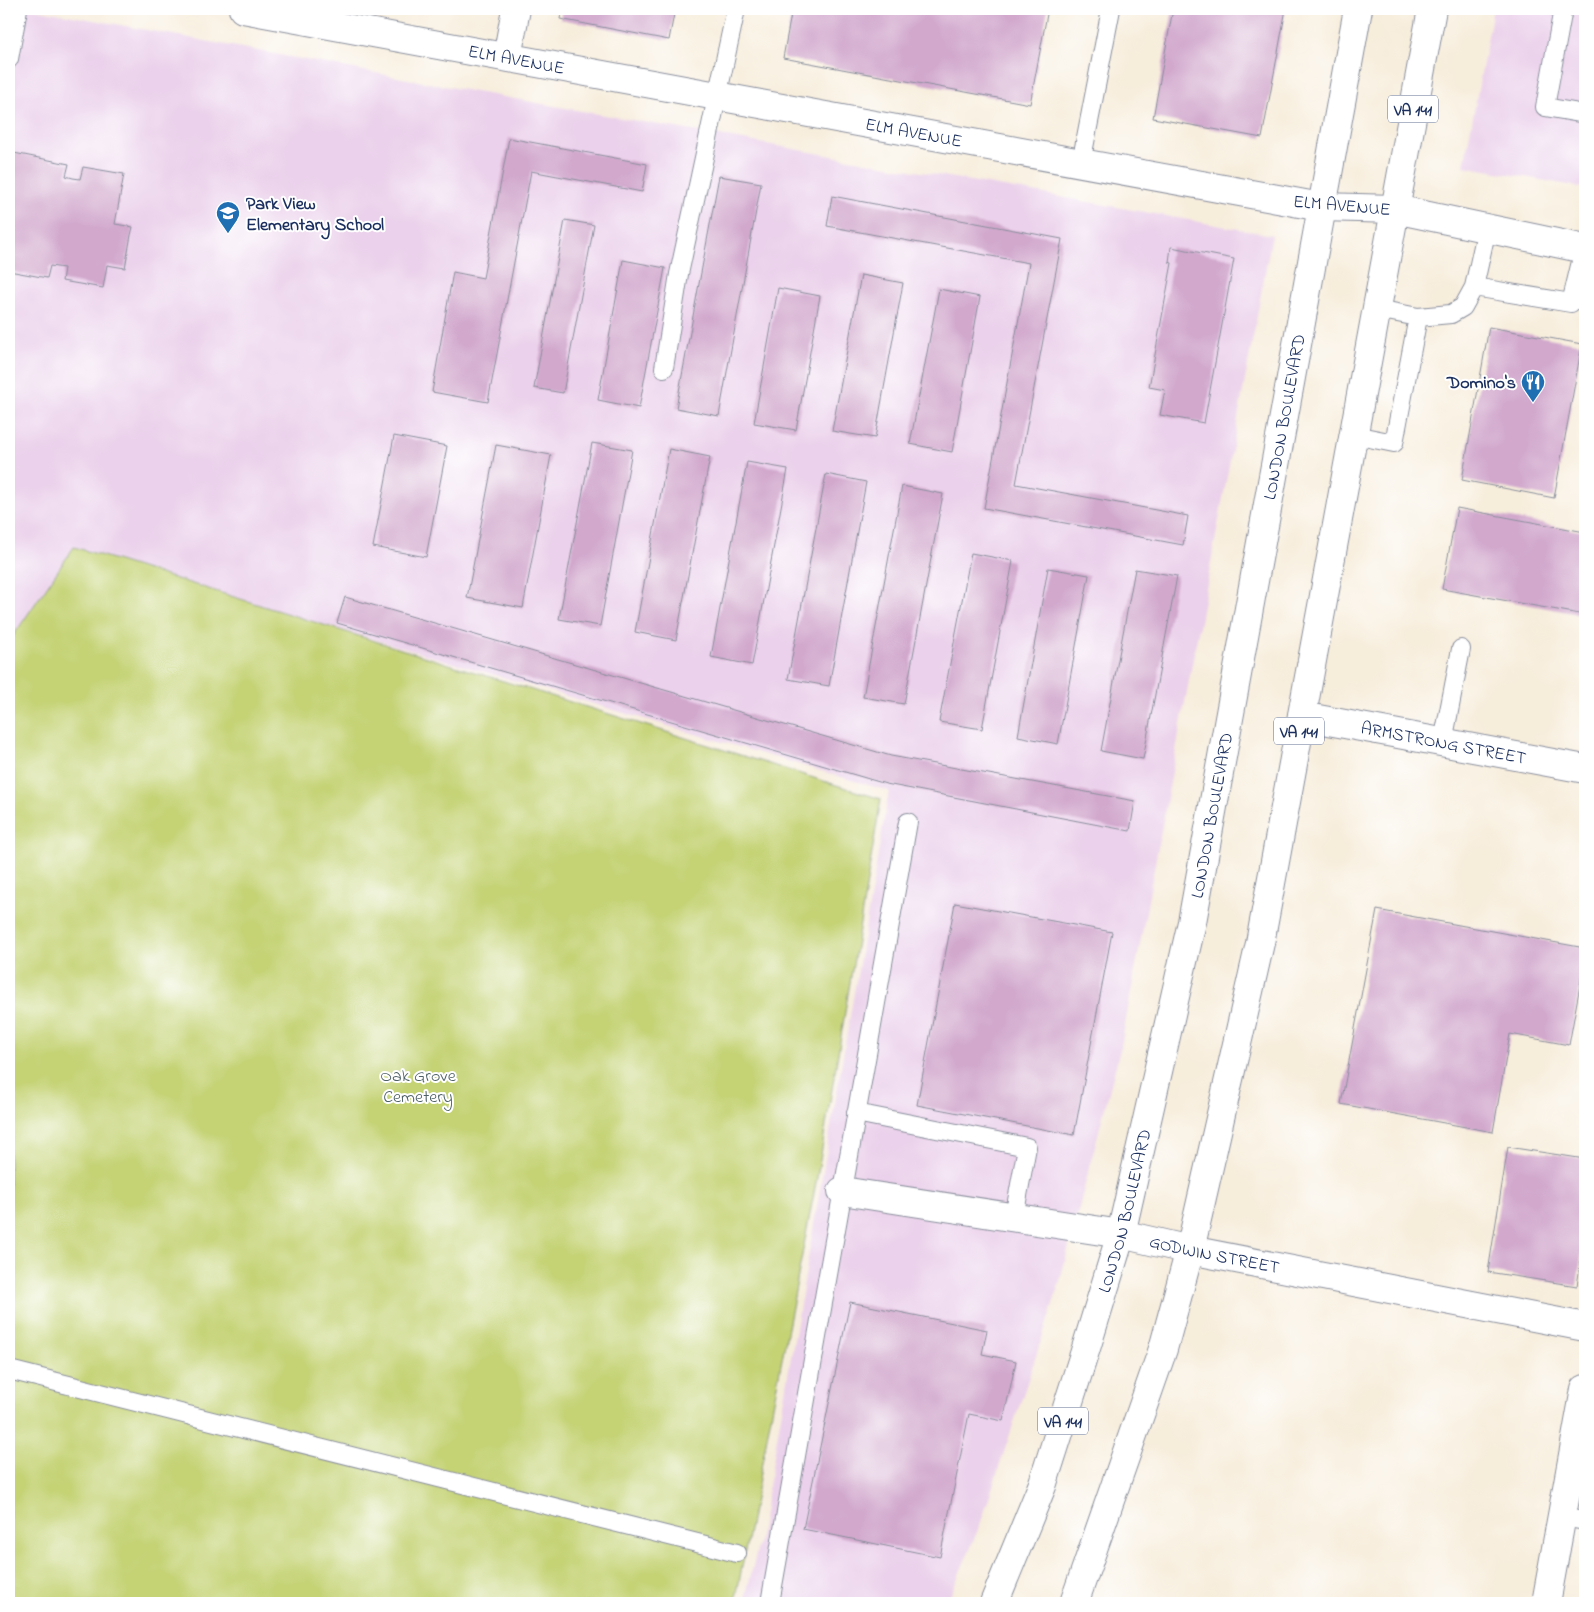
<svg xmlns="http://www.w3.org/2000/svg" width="1594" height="1612" font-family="'Indie Flower',sans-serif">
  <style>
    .built { fill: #ebd1eb }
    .green { fill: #c5d374; stroke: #708169 }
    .building { fill: #d2a9cd }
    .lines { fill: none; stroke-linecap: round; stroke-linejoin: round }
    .lane-casing { stroke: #898e9c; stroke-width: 20 }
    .street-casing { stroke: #898e9c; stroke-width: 30 }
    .secondary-casing { stroke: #898e9c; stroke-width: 30 }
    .primary-casing { stroke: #898e9c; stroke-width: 30 }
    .lane { stroke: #fff; stroke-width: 18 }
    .street { stroke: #fff; stroke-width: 28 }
    .secondary { stroke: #fff; stroke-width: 28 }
    .primary { stroke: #fff; stroke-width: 28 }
    .labels { text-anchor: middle; stroke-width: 4; stroke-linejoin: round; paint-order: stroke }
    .shield { fill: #fff; stroke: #5f6d8e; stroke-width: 1 }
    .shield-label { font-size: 16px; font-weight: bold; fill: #1b2f5e }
    .street-label { font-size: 18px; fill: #1b2f5e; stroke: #fff }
    .poi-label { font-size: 18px; font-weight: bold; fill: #1b2f5e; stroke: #fff; text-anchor: start }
    .park-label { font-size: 18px; fill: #4e6065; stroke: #fff }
  </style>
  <rect width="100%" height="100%" fill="#fff"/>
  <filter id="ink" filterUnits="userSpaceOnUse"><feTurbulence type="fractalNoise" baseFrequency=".02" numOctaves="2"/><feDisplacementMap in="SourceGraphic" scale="10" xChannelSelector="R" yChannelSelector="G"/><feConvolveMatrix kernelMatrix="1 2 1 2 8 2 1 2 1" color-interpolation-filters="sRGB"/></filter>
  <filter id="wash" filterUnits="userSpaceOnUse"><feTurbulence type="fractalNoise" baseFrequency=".0096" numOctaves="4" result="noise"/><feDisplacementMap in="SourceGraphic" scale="20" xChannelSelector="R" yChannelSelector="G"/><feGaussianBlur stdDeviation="1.12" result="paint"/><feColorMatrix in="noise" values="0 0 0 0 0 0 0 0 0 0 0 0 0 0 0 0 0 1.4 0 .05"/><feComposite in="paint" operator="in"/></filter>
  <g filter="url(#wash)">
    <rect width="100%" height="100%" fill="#f7eddb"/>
    <path class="built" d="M 9,9 L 35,9 L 476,92 L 1272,235 L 1121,1046 L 1057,1292 L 980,1525 L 947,1603 L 744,1603 L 759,1542 L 889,791 L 322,624 L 74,547 L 9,642 Z
      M 1493,9 L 1585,9 L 1585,188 L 1464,166 Z"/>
    <path class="green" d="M 74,547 L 881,799 L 818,1172 L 735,1603 L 9,1603 L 9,642 Z"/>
    <g id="blocks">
      <path class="building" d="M 562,9 L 675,9 L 669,40 L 560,19 Z
        M 792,9 L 1048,9 L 1030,104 L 783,58 Z
        M 1173,9 L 1286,9 L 1262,138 L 1153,118 Z
        M 509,138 L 647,164 L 642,192 L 531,171 L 488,402 L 432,392 L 453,272 L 483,278 Z
        M 9,152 L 69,164 L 66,176 L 73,178 L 80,179 L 83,167 L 124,174 L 115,224 L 133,227 L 131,235 L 125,268 L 107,265 L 103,288 L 62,281 L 64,268 L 50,266 L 47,278 L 9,271 Z
        M 719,176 L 761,183 L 719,416 L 676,408 Z
        M 832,196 L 1062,239 L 1016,484 L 1188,516 L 1183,545 L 984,508 L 1029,263 L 827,226 Z
        M 565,220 L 594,225 L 563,393 L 534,388 Z
        M 1171,247 L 1234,259 L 1204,423 L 1160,415 L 1165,390 L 1149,387 L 1172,263 L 1169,262 Z
        M 623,260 L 665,268 L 639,408 L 598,400 Z
        M 861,275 L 903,283 L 875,438 L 832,431 Z
        M 778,288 L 820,296 L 796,430 L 754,423 Z
        M 939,289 L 980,297 L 952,452 L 910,444 Z
        M 1489,327 L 1582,344 L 1554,498 L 1462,480 Z
        M 394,436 L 447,446 L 426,557 L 373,547 Z
        M 592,443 L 632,450 L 600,626 L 559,619 Z
        M 496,445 L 551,455 L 523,608 L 467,598 Z
        M 669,449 L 710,457 L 676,640 L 635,632 Z
        M 747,462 L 788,469 L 752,665 L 711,657 Z
        M 826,474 L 866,482 L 829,686 L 788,679 Z
        M 902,486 L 943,494 L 904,704 L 863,697 Z
        M 1457,508 L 1585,532 L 1585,615 L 1442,589 Z
        M 971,553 L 1013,561 L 982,729 L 939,722 Z
        M 1048,568 L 1089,575 L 1058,744 L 1018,736 Z
        M 1135,569 L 1177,576 L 1143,759 L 1101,751 Z
        M 345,597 L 891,756 L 1135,801 L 1130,831 L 886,784 L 337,623 Z
        M 955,903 L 1112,932 L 1074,1135 L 917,1105 Z
        M 1377,910 L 1585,948 L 1585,958 L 1569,1045 L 1510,1034 L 1493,1132 L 1341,1104 Z
        M 1508,1147 L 1585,1159 L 1585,1232 L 1577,1286 L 1488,1272 Z
        M 850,1302 L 987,1330 L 982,1354 L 1016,1361 L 1003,1421 L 969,1414 L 940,1557 L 803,1529 Z"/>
    </g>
  </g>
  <g filter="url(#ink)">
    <use href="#blocks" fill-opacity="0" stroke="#898e9c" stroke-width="1"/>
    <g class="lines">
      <g class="lane-casing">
        <path id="lane" d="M 1563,9 L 1545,107 L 1585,114
          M 9,59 L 18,9
          M 1081,163 L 1111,9
          M 1474,287 L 1571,303 L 1584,249
          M 1418,317 L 1451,314 L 1463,307 L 1474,287 L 1487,228
          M 664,368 L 679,274 L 736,9
          M 1354,435 L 1394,443 L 1418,317 L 1377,309
          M 1443,742 L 1461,649
          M 856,1113 L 1027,1147 L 1014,1217
          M 9,1370 L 737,1553
          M 1562,1517 L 1585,1521
          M 770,1603 L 908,822"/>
      </g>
      <g class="street-casing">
        <g id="street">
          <path id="s1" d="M 243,9 L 1321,207"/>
          <path d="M 507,57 L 516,9"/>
          <path id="s2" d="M 1302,716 L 1585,769"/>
          <path id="s3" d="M 842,1191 L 1121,1234 L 1190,1250 L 1585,1327"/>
          <path d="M 1546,1603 L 1585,1389"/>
        </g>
      </g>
      <g class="secondary-casing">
        <path id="secondary" d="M 1321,207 L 1395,209 L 1585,249"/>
      </g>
      <g class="primary-casing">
        <g id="primary">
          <path id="s4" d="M 994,1603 L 1042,1486 L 1087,1345 L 1121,1234 L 1192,922 L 1358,9"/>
          <path d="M 1074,1603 L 1163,1349 L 1190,1250 L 1260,943 L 1432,9"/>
        </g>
      </g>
      <use href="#lane" class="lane"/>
      <use href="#street" class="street"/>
      <use href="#secondary" class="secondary"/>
      <use href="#primary" class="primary"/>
    </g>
  </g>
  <defs>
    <g id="school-pin" transform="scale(1.25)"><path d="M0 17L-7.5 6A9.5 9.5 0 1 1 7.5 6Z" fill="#1f6fb2" stroke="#fff"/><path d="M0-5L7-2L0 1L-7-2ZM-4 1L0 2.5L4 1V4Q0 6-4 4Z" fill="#fff"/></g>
    <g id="restaurant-pin" transform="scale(1.25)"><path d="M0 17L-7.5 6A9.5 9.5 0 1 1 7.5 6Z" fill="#1f6fb2" stroke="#fff"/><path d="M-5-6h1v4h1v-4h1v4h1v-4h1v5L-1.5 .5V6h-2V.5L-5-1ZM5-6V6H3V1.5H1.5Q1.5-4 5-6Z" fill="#fff"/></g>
  </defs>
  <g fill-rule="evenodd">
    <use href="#school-pin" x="228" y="213"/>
    <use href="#restaurant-pin" x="1533" y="382"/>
  </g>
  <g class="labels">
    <g class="shield">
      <rect x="1388" y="95.5" width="50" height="27" rx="4"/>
      <rect x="1274" y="717.5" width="50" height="27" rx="4"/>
      <rect x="1038" y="1407.5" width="50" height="27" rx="4"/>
    </g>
    <g class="shield-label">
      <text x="1413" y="115">VA 141</text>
      <text x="1299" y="737">VA 141</text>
      <text x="1063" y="1427">VA 141</text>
    </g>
    <g class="street-label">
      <text dy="6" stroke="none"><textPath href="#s1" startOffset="278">ELM AVENUE</textPath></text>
      <text dy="6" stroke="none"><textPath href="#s1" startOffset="682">ELM AVENUE</textPath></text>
      <text transform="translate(1342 205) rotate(5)" y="6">ELM AVENUE</text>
      <text dy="6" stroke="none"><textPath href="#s4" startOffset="1224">LONDON BOULEVARD</textPath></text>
      <text dy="6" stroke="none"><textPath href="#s2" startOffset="144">ARMSTRONG STREET</textPath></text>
      <text dy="6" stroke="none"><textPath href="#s4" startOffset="819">LONDON BOULEVARD</textPath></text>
      <text dy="6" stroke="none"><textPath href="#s4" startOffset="414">LONDON BOULEVARD</textPath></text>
      <text dy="6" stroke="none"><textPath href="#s3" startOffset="378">GODWIN STREET</textPath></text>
    </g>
    <g class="poi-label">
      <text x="246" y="209">Park View<tspan x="246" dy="21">Elementary School</tspan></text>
      <text x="1516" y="388" text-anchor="end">Domino's</text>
    </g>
    <g class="park-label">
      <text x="418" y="1081">Oak Grove<tspan x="418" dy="21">Cemetery</tspan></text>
    </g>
  </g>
  <rect width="1594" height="1612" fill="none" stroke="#fff" stroke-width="30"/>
</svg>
